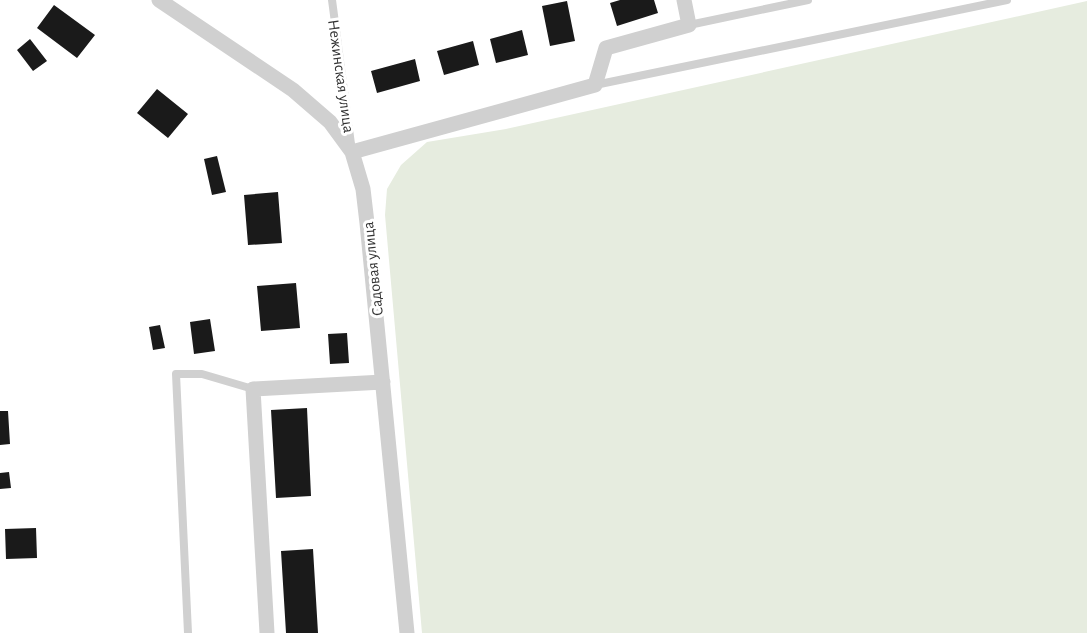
<svg xmlns="http://www.w3.org/2000/svg" width="1087" height="633" font-family="'Alegreya Sans',sans-serif">
  <style>
    .green { fill: #e6ecdf }
    .building { fill: #1a1a1a }
    .lines { fill: none; stroke-linecap: round; stroke-linejoin: round }
    .lane { stroke: #d0d0d0; stroke-width: 8 }
    .street { stroke: #d0d0d0; stroke-width: 15 }
    .labels { text-anchor: middle; stroke-width: 6; stroke-linejoin: round; paint-order: stroke }
    .street-label { font-size: 16px; fill: #333; stroke: #fff }
  </style>
  <rect width="100%" height="100%" fill="#fff"/>
  <path class="green" d="M 1087,1 L 1087,633 L 422,633 L 385,215 L 387,189 L 401,165 L 427,142 L 506,129 Z"/>
  <path class="building" d="M 620,0 L 654,0 L 658,13 L 617,26 L 610,3 Z
    M 567,1 L 575,41 L 550,46 L 542,6 Z
    M 54,5 L 95,35 L 77,58 L 37,28 Z
    M 522,30 L 528,55 L 496,63 L 490,39 Z
    M 30,39 L 47,61 L 33,71 L 17,50 Z
    M 473,41 L 479,65 L 444,75 L 437,51 Z
    M 415,59 L 420,81 L 377,93 L 371,71 Z
    M 157,89 L 188,114 L 168,138 L 137,113 Z
    M 217,156 L 226,192 L 212,195 L 204,159 Z
    M 278,192 L 282,243 L 248,245 L 244,195 Z
    M 296,283 L 300,328 L 261,331 L 257,286 Z
    M 210,319 L 215,351 L 194,354 L 190,322 Z
    M 160,325 L 165,348 L 153,350 L 149,327 Z
    M 347,333 L 349,363 L 330,364 L 328,334 Z
    M 307,408 L 311,496 L 276,498 L 271,410 Z
    M 0,411 L 8,411 L 10,444 L 0,445 Z
    M 9,472 L 11,488 L 0,489 L 0,473 Z
    M 36,528 L 37,558 L 6,559 L 5,529 Z
    M 313,549 L 318,633 L 286,633 L 281,551 Z"/>
  <g class="lines">
    <path class="lane" d="M 332,0 L 351,144
      M 689,25 L 808,0
      M 595,85 L 1007,0
      M 188,633 L 176,374 L 202,374 L 253,389"/>
    <path class="street" d="M 159,0 L 293,90 L 330,122 L 352,152 L 363,189 L 367,223 L 407,633
      M 352,152 L 595,85 L 606,48 L 689,25 L 684,0
      M 267,633 L 253,389 L 383,382"/>
  </g>
  <g class="labels">
    <g class="street-label">
      <text transform="translate(342 76) rotate(82)" y="6">Нежинская улица</text>
      <text transform="translate(372 269) rotate(-96)" y="6">Садовая улица</text>
    </g>
  </g>
</svg>
